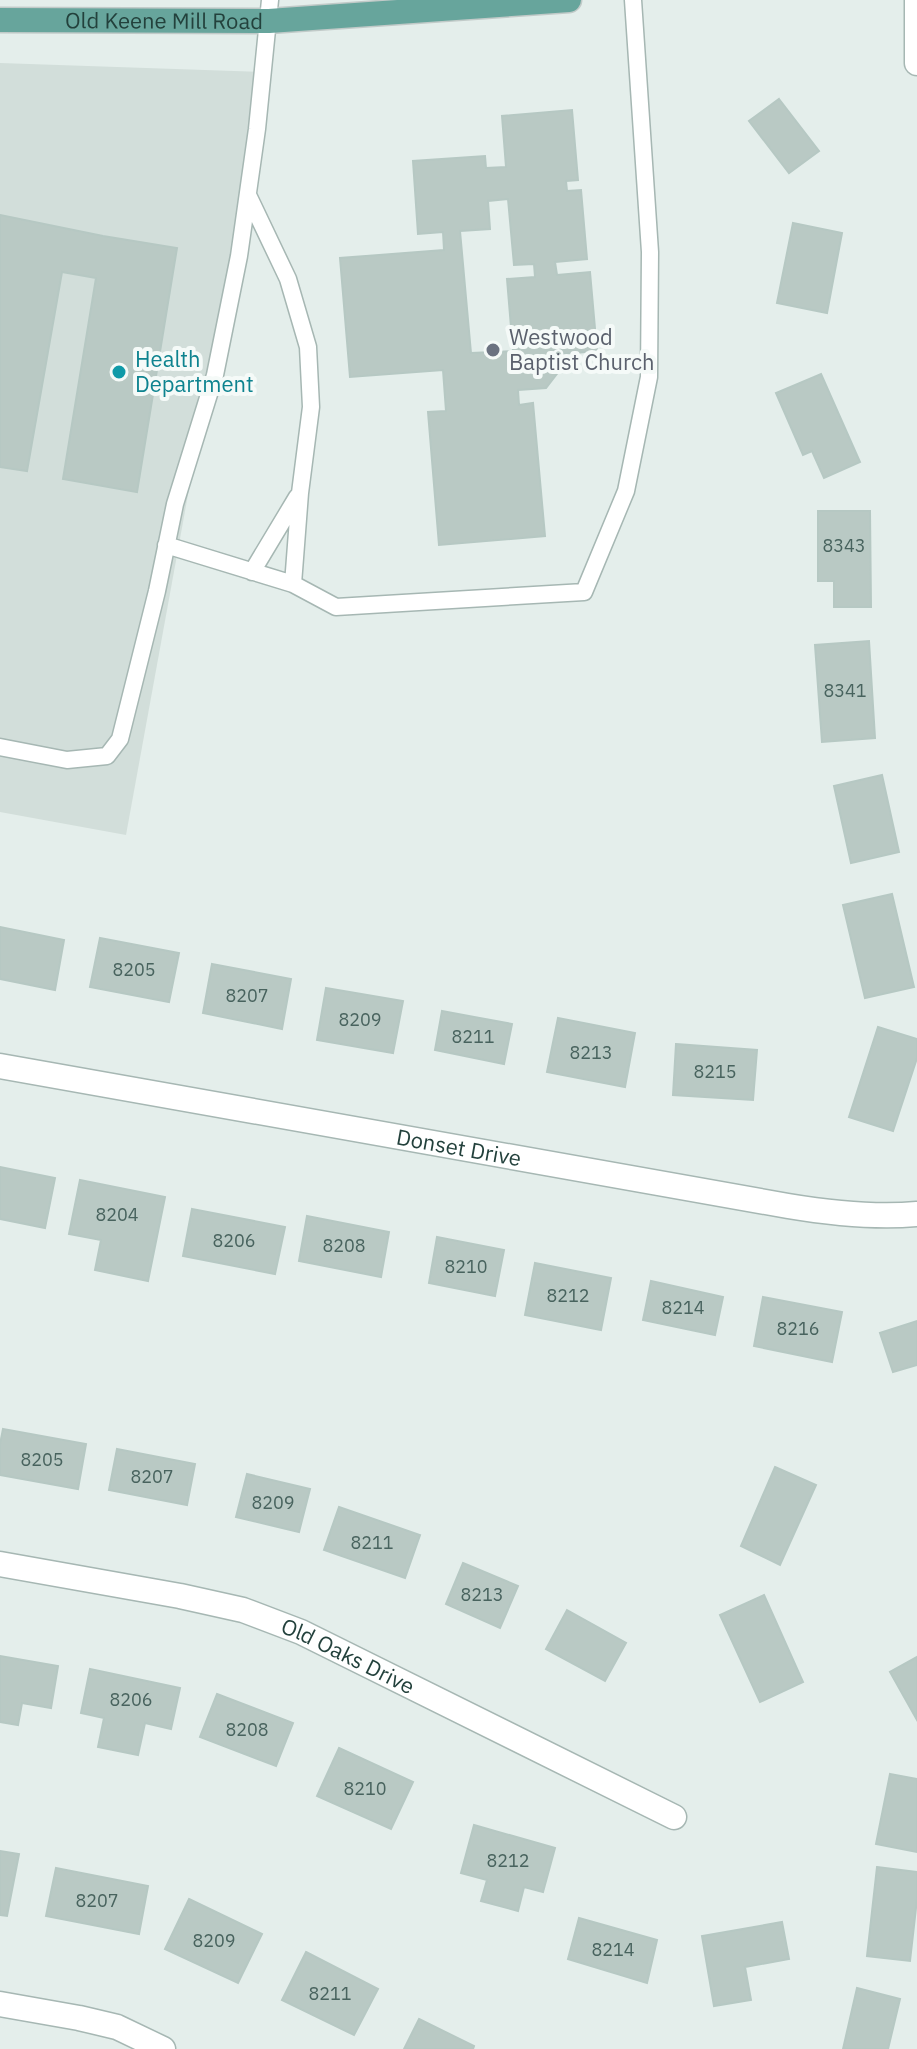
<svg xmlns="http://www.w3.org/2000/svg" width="917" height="2049" font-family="'IBM Plex Sans',sans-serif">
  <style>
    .built { fill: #d2deda }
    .building { fill: #b9c9c4; stroke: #b6c8c3; stroke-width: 2; fill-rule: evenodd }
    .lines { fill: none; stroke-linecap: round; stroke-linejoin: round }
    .service-casing { stroke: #a6b7b3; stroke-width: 19 }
    .minor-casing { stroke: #a6b7b3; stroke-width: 27 }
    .tertiary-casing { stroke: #a6b7b3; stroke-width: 27 }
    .primary-casing { stroke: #c1cac8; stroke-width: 27 }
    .service { stroke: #fff; stroke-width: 16 }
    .minor { stroke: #fff; stroke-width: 24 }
    .tertiary { stroke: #fff; stroke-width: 24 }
    .primary { stroke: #67a59c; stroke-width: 24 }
    .worship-dot { fill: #6b7280; stroke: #f5faf8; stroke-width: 3 }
    .culture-dot { fill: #0f9aa8; stroke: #f5faf8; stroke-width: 3 }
    .labels { text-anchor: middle; stroke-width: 8; stroke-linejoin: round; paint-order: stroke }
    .number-label { font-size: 18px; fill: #48635e }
    .street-label { font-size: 22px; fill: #23413c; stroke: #f5faf8 }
    .worship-label { font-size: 22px; fill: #5b616d; stroke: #f5faf8; text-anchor: start }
    .culture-label { font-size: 22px; fill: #0d838f; stroke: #f5faf8; text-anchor: start }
  </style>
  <rect width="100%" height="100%" fill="#e4eeeb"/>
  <path class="built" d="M 0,63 L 265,72 L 126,835 L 0,812 Z"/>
  <path class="building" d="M 779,99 L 819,151 L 789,173 L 749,121 Z
    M 572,110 L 578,180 L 566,181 L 567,191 L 581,190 L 587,259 L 555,262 L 557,275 L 590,272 L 597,351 L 562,354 L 563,366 L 546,388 L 518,390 L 519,405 L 533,403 L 545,536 L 439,545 L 428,412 L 446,411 L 443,370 L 350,377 L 340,258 L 444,250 L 443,232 L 418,234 L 413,161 L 485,156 L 486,168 L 506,167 L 502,116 ZM 508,199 L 514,265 L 534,264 L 535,277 L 507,279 L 513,351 L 471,353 L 460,231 L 490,229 L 488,201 Z
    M 0,215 L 103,236 L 177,248 L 137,492 L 63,479 L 96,278 L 62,272 L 27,471 L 0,467 Z
    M 793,223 L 842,233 L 827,313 L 777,303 Z
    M 821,374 L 860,462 L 824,478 L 812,451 L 803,455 L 776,393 Z
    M 818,511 L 870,511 L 871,607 L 834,607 L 834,581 L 818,581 Z
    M 869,641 L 875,738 L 822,742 L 815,645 Z
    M 882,775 L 899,852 L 851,863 L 834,786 Z
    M 892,894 L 914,987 L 865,998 L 843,905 Z
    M 0,927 L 64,940 L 55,990 L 0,979 Z
    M 100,938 L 179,953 L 169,1002 L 90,987 Z
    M 212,964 L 291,979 L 282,1029 L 203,1013 Z
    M 326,988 L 403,1001 L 393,1053 L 317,1040 Z
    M 442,1011 L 512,1024 L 504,1064 L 435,1050 Z
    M 558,1018 L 635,1033 L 625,1087 L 547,1072 Z
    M 878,1027 L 917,1039 L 917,1058 L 893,1131 L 849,1117 Z
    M 676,1044 L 757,1050 L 753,1100 L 673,1095 Z
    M 0,1167 L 55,1178 L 45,1228 L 0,1219 Z
    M 80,1180 L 165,1197 L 148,1281 L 95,1270 L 101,1240 L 69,1234 Z
    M 192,1209 L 285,1227 L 275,1274 L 183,1256 Z
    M 307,1216 L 389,1232 L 381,1277 L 299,1261 Z
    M 437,1237 L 504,1250 L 495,1296 L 429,1283 Z
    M 535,1263 L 611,1278 L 601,1330 L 525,1315 Z
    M 651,1281 L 723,1297 L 715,1335 L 643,1320 Z
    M 763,1297 L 842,1312 L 832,1362 L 754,1346 Z
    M 917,1321 L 917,1365 L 893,1372 L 880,1333 Z
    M 3,1429 L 86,1444 L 78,1489 L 0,1475 L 0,1444 Z
    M 117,1449 L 195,1464 L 187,1505 L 109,1490 Z
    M 775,1467 L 816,1485 L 780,1565 L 741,1546 Z
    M 247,1474 L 310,1489 L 299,1532 L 236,1517 Z
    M 339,1507 L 420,1535 L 405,1578 L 324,1550 Z
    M 463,1563 L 518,1586 L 500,1628 L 446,1604 Z
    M 764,1595 L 803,1682 L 760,1702 L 720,1615 Z
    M 567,1610 L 626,1643 L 605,1681 L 546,1649 Z
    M 0,1656 L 58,1666 L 51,1708 L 22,1703 L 18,1725 L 0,1722 Z
    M 917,1657 L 917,1720 L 890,1672 Z
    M 90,1669 L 180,1688 L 171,1729 L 145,1723 L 138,1755 L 98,1747 L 104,1718 L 81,1713 Z
    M 217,1694 L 293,1723 L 276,1766 L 200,1737 Z
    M 339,1748 L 413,1782 L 391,1829 L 317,1796 Z
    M 890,1774 L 917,1779 L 917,1852 L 876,1844 Z
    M 474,1825 L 555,1848 L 543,1892 L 524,1887 L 518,1911 L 481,1901 L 487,1880 L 461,1873 Z
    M 0,1851 L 19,1854 L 7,1916 L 0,1915 Z
    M 877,1867 L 917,1872 L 917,1899 L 910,1961 L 867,1956 Z
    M 56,1868 L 148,1886 L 139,1934 L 46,1916 Z
    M 189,1899 L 262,1934 L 238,1983 L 165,1949 Z
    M 579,1918 L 657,1940 L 647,1983 L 568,1959 Z
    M 782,1922 L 789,1959 L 745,1967 L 751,2000 L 714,2006 L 702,1936 Z
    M 306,1952 L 378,1989 L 354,2035 L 282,2000 Z
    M 857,1988 L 900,1999 L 888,2049 L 843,2049 Z
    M 419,2019 L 474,2046 L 473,2049 L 404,2049 Z"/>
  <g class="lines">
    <g class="service-casing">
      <path id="service" d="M 248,195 L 288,279 L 308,347 L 311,407 L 300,493 L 293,584
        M 166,545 L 293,584 L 336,607 L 584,592 L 626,491 L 649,377 L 650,252 L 633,0
        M 252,572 L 297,497
        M 0,747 L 67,760 L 107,756 L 120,739 L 157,591 L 175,504 L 215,375 L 239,256 L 257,129 L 270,0"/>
    </g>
    <g class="minor-casing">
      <g id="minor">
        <path id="s1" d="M 0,1066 L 788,1206 C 830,1213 874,1218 917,1214"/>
        <path id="s2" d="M 0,1564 L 180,1596 L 243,1610 L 301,1632 L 674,1817"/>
        <path d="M 0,2004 L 79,2018 L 117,2027 L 163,2049"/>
      </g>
    </g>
    <g class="tertiary-casing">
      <path id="tertiary" d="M 917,0 L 917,63"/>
    </g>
    <g class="primary-casing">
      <g id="primary">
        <path id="s3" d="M 0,20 L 269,21 L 569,0"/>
      </g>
    </g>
    <use href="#service" class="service"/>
    <use href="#minor" class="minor"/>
    <use href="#tertiary" class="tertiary"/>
    <use href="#primary" class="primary"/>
  </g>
  <circle class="worship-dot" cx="493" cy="350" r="8"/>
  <circle class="culture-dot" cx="119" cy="372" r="8"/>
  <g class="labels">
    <g class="number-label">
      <text x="844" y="552">8343</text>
      <text x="845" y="697">8341</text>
      <text x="134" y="976">8205</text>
      <text x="247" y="1002">8207</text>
      <text x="360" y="1026">8209</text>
      <text x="473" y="1043">8211</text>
      <text x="591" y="1059">8213</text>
      <text x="715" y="1078">8215</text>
      <text x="117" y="1221">8204</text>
      <text x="234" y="1247">8206</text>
      <text x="344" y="1252">8208</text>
      <text x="466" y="1273">8210</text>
      <text x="568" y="1302">8212</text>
      <text x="683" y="1314">8214</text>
      <text x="798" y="1335">8216</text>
      <text x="42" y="1466">8205</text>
      <text x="152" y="1483">8207</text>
      <text x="273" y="1509">8209</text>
      <text x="372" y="1549">8211</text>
      <text x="482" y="1601">8213</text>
      <text x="131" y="1706">8206</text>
      <text x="247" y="1736">8208</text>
      <text x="365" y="1795">8210</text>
      <text x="508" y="1867">8212</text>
      <text x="97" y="1907">8207</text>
      <text x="214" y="1947">8209</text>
      <text x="613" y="1956">8214</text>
      <text x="330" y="2000">8211</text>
    </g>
    <g class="street-label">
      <text dy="8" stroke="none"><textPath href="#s3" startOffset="164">Old Keene Mill Road</textPath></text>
      <text dy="8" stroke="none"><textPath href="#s1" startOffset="466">Donset Drive</textPath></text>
      <text dy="8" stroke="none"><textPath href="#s2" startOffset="362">Old Oaks Drive</textPath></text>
    </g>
    <g class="worship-label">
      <text x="509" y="345">Westwood<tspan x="509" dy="25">Baptist Church</tspan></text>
    </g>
    <g class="culture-label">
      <text x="135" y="367">Health<tspan x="135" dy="25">Department</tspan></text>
    </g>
  </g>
</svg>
